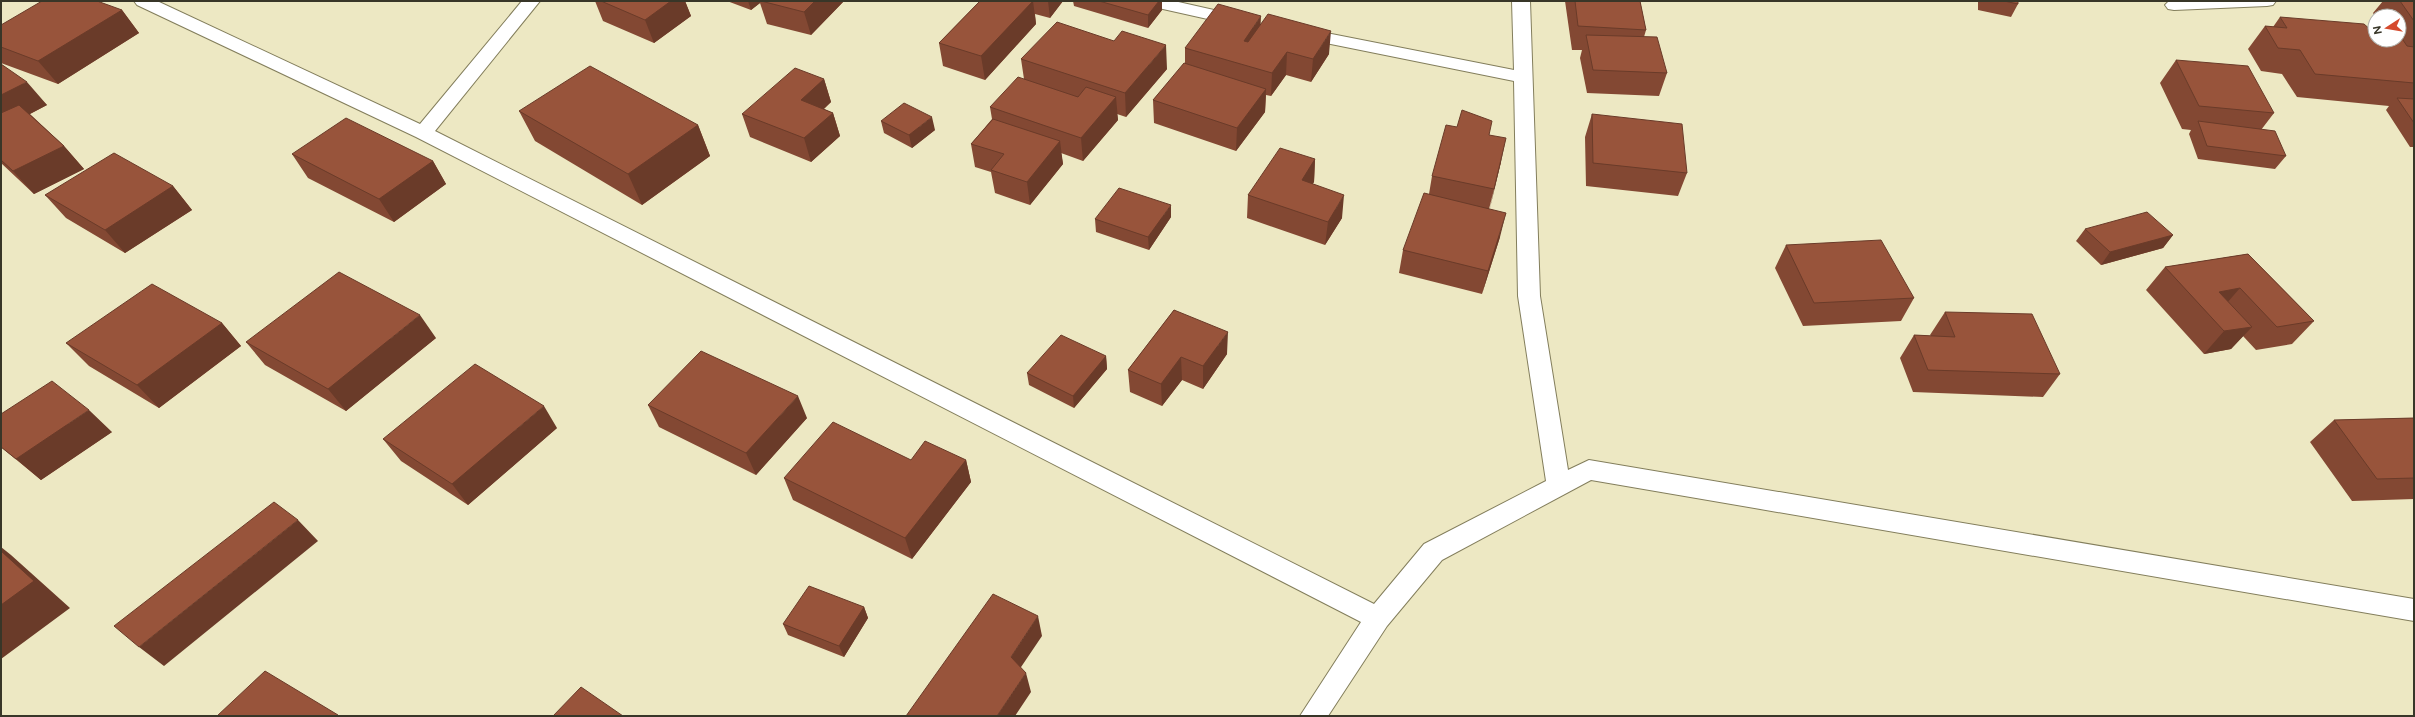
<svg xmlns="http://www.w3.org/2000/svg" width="2415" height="717" font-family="Figtree,sans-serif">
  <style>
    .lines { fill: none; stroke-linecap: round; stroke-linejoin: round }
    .minor-casing { stroke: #837e5c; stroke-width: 2 }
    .minor { fill: #fff; fill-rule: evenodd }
    .wall { fill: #834833 }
    .shaded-wall { fill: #6a3b29 }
    .building { fill: #98543b; stroke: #6a3b29 }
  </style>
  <rect width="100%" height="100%" fill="#ede8c3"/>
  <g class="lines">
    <g class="minor-casing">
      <path id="minor" d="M 134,1 L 157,1 L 420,124 L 522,1 L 540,1 L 435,131 L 1374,604 L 1424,544 L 1546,481 L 1518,296 L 1514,81 L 1301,38 L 1295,37 L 1292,33 L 1295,29 L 1301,28 L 1514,70 L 1512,1 L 1530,1 L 1540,296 L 1568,470 L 1589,460 L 2414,599 L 2414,621 L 1591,480 L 1442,560 L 1387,626 L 1328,716 L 1300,716 L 1361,622 L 416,137 L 137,5 Z
        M 1142,1 L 1174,1 L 1245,17 L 1248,21 L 1245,25 L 1239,26 L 1145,5 Z
        M 2169,1 L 2276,1 L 2273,5 L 2267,6 L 2174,10 L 2168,9 L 2165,5 Z"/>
    </g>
    <use href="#minor" class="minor"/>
  </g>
  <path class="wall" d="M 595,1 L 685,1 L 691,16 L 654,43 L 603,21 Z
    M 727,1 L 844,1 L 811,35 L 767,24 L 760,3 L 751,10 Z
    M 980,1 L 1063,1 L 1050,18 L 1035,14 L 1036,24 L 985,80 L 943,66 L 939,43 Z
    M 1073,1 L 1162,1 L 1162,10 L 1148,28 L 1074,6 Z
    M 1565,1 L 1640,1 L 1646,30 L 1644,37 L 1667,73 L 1659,96 L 1587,93 L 1580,58 L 1582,50 L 1572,50 Z
    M 1978,1 L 2018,1 L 2018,4 L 2011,17 L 1978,10 Z
    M 2383,1 L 2414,1 L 2414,147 L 2410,147 L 2386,110 L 2389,106 L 2297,97 L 2282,74 L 2261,71 L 2248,49 L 2265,26 L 2273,27 L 2280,17 L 2372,31 L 2399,40 L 2399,16 L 2375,16 L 2373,13 Z
    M 122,10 L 139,33 L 58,84 L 1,63 L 1,25 Z
    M 1261,25 L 1329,54 L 1311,82 L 1286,75 L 1271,96 L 1266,95 L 1265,112 L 1236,151 L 1154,123 L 1153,100 L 1185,63 L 1185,48 Z
    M 1021,59 L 1167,69 L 1126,117 L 1117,114 L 1118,120 L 1083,161 L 1061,153 L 1063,164 L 1030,205 L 995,193 L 991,172 L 975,167 L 971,144 L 992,119 L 990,107 L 1024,79 Z
    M 2176,60 L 2274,113 L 2261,130 L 2286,156 L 2275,169 L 2198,159 L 2189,134 L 2191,130 L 2182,129 L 2160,83 Z
    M 1,64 L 47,105 L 30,114 L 64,146 L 84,169 L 34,194 L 1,163 Z
    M 824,79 L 831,102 L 824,109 L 833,113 L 840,136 L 811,162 L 750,137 L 742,114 Z
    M 519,111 L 698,125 L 710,156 L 642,205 L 535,141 Z
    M 1592,114 L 1687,173 L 1678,196 L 1586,186 L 1585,137 Z
    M 881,121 L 935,130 L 912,148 L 884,133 Z
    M 1489,135 L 1501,162 L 1489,209 L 1500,237 L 1482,294 L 1399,273 L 1403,250 L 1429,194 L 1432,176 Z
    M 292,154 L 433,161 L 446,184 L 394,222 L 308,178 Z
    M 1315,159 L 1314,182 L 1312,184 L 1342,218 L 1325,245 L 1247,218 L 1248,195 Z
    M 173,186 L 192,210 L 125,253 L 66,218 L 45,195 Z
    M 1171,217 L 1149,250 L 1096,232 L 1095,219 Z
    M 2085,229 L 2173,235 L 2163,248 L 2101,265 L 2076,241 Z
    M 1786,245 L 1914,298 L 1901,321 L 1803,326 L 1775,268 Z
    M 2248,254 L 2314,321 L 2292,344 L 2256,350 L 2243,336 L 2231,349 L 2204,354 L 2146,290 L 2165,267 Z
    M 1174,310 L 1227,354 L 1203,389 L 1182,380 L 1162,406 L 1130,392 L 1128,370 Z
    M 1945,312 L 2060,374 L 2043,397 L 1913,392 L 1900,358 L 1914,335 L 1931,336 L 1930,335 Z
    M 222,323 L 241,346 L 159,408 L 89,366 L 66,343 Z
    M 436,338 L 346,411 L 265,365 L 246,342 Z
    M 1106,356 L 1107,369 L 1074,408 L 1029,385 L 1027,373 Z
    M 648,405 L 807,418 L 756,475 L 659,427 Z
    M 1,414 L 112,432 L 41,480 L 1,447 Z
    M 2414,418 L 2414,499 L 2352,501 L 2310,442 L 2334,420 Z
    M 557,428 L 468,505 L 401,461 L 383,439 Z
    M 911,460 L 966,460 L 971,482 L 912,559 L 793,500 L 784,478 Z
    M 864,607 L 868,618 L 844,657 L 788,635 L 783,624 Z"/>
  <path class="shaded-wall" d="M 671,1 L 685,1 L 691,16 L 654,43 L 645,20 Z
    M 748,1 L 760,1 L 760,3 L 751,10 Z
    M 815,1 L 844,1 L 811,35 L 804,12 Z
    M 1033,1 L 1036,24 L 985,80 L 981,56 Z
    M 1048,1 L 1063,1 L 1050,18 Z
    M 1159,1 L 1162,1 L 1162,10 L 1148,28 L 1148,15 Z
    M 122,10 L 139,33 L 58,84 L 38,61 Z
    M 1261,16 L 1260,39 L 1243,64 L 1244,41 Z
    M 1331,31 L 1329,54 L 1311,82 L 1313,59 Z
    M 1166,45 L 1167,69 L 1126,117 L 1125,93 Z
    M 1287,52 L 1286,75 L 1271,96 L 1272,73 Z
    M 824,79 L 831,102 L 808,123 L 801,100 Z
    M 27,82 L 47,105 L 1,129 L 1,95 Z
    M 1266,89 L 1265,112 L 1236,151 L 1237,128 Z
    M 1116,97 L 1118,120 L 1083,161 L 1081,138 Z
    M 833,113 L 840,136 L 811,162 L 804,138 Z
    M 932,117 L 935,130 L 912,148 L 909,135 Z
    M 698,125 L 710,156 L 642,205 L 628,174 Z
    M 1506,138 L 1501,162 L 1489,212 L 1494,189 Z
    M 1060,141 L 1063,164 L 1030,205 L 1027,182 Z
    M 64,146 L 84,169 L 34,194 L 13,171 Z
    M 1315,159 L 1314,182 L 1300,204 L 1302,180 Z
    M 433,161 L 446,184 L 394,222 L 379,199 Z
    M 173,186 L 192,210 L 125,253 L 105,230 Z
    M 1344,195 L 1342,218 L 1325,245 L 1328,222 Z
    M 1171,205 L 1171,217 L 1149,250 L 1148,237 Z
    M 1506,213 L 1500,237 L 1482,294 L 1488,271 Z
    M 2173,235 L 2163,248 L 2101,265 L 2110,252 Z
    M 2240,288 L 2220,311 L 2219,292 Z
    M 420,315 L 436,338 L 346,411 L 328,389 Z
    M 222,323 L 241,346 L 159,408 L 137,385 Z
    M 2252,327 L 2231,349 L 2204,354 L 2224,331 Z
    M 1228,332 L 1227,354 L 1203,389 L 1203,366 Z
    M 1106,356 L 1107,369 L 1074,408 L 1073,396 Z
    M 1181,357 L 1182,380 L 1162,406 L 1161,384 Z
    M 798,396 L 807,418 L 756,475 L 746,453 Z
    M 544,406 L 557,428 L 468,505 L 452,484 Z
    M 89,410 L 112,432 L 41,480 L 16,459 Z
    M 966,460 L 971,482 L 912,559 L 905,538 Z
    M 298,520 L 318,541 L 164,666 L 139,647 Z
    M 1,547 L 11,555 L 70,608 L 1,659 Z
    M 864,607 L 868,618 L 844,657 L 839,646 Z
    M 1038,616 L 1042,636 L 1015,676 L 1011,657 Z
    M 1026,673 L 1031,692 L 1015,716 L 997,716 Z"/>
  <path class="building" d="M 42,1 L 97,1 L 122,10 L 38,61 L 1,47 L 1,25 Z
    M 601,1 L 671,1 L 645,20 Z
    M 761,1 L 815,1 L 804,12 Z
    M 980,1 L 1033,1 L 981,56 L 939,43 Z
    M 1099,1 L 1159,1 L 1148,15 Z
    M 1575,1 L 1640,1 L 1646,30 L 1578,26 Z
    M 2004,1 L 2018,1 L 2018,4 Z
    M 2400,1 L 2414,1 L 2414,21 Z
    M 1218,4 L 1261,16 L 1244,41 L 1248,42 L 1268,14 L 1331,31 L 1313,59 L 1287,52 L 1272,73 L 1185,48 Z
    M 2280,17 L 2364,24 L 2372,31 L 2375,31 L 2375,40 L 2399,40 L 2399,34 L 2407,46 L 2414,47 L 2414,83 L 2315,74 L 2300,50 L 2278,48 L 2265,26 L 2287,28 Z
    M 1057,22 L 1114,41 L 1122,31 L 1166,45 L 1125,93 L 1021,59 Z
    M 1586,35 L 1657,37 L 1667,73 L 1593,70 Z
    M 2176,60 L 2248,66 L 2274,113 L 2199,106 Z
    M 1184,63 L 1266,89 L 1237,128 L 1153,100 Z
    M 1,64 L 27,82 L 1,95 Z
    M 590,66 L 698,125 L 628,174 L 519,111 Z
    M 795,68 L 824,79 L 801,100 L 833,113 L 804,138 L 742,114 Z
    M 1018,77 L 1078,97 L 1086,87 L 1116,97 L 1081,138 L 990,107 Z
    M 2397,98 L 2414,99 L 2414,123 Z
    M 904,103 L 932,117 L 909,135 L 881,121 Z
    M 19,105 L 64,146 L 13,171 L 1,160 L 1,113 Z
    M 1462,110 L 1492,121 L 1489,135 L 1506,138 L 1494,189 L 1432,176 L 1446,125 L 1457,127 Z
    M 1592,114 L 1682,124 L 1687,173 L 1593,163 Z
    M 346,118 L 433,161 L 379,199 L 292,154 Z
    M 993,119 L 1060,141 L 1027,182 L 991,170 L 1004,154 L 971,144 Z
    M 2198,121 L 2275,131 L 2286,156 L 2207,146 Z
    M 1280,148 L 1315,159 L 1302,180 L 1344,195 L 1328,222 L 1248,195 Z
    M 114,153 L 173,186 L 105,230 L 45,195 Z
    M 1119,188 L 1171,205 L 1148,237 L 1095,219 Z
    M 1424,193 L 1506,213 L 1488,271 L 1403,250 Z
    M 2147,212 L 2173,235 L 2110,252 L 2085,229 Z
    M 1881,240 L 1914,298 L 1814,303 L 1786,245 Z
    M 2248,254 L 2314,321 L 2277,327 L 2240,288 L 2219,292 L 2252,327 L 2224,331 L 2165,267 Z
    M 339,272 L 420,315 L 328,389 L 246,342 Z
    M 152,284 L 222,323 L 137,385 L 66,343 Z
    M 1174,310 L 1228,332 L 1203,366 L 1181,357 L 1161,384 L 1128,370 Z
    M 1945,312 L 2032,314 L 2060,374 L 1928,370 L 1914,335 L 1955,337 Z
    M 1061,335 L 1106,356 L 1073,396 L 1027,373 Z
    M 701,351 L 798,396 L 746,453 L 648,405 Z
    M 475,364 L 544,406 L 452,484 L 383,439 Z
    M 52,381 L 89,410 L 16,459 L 1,447 L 1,414 Z
    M 2414,418 L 2414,478 L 2377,479 L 2334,420 Z
    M 833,422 L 911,460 L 925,441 L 966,460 L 905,538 L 784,478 Z
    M 274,502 L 298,520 L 139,647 L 114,626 Z
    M 1,551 L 34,581 L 1,605 Z
    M 809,586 L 864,607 L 839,646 L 783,624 Z
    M 993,594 L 1038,616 L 1011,657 L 1026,673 L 997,716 L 906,716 Z
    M 265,671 L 338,715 L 337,716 L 217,716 Z
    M 581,687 L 623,716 L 553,716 Z"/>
  <rect width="2415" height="717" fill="none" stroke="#383628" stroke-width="4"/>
  <g transform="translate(2387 28) rotate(258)"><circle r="19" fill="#ffffff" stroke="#afafa9"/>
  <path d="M0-3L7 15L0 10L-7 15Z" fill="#d54a2d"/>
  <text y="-6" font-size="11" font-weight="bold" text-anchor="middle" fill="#383628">N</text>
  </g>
</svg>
